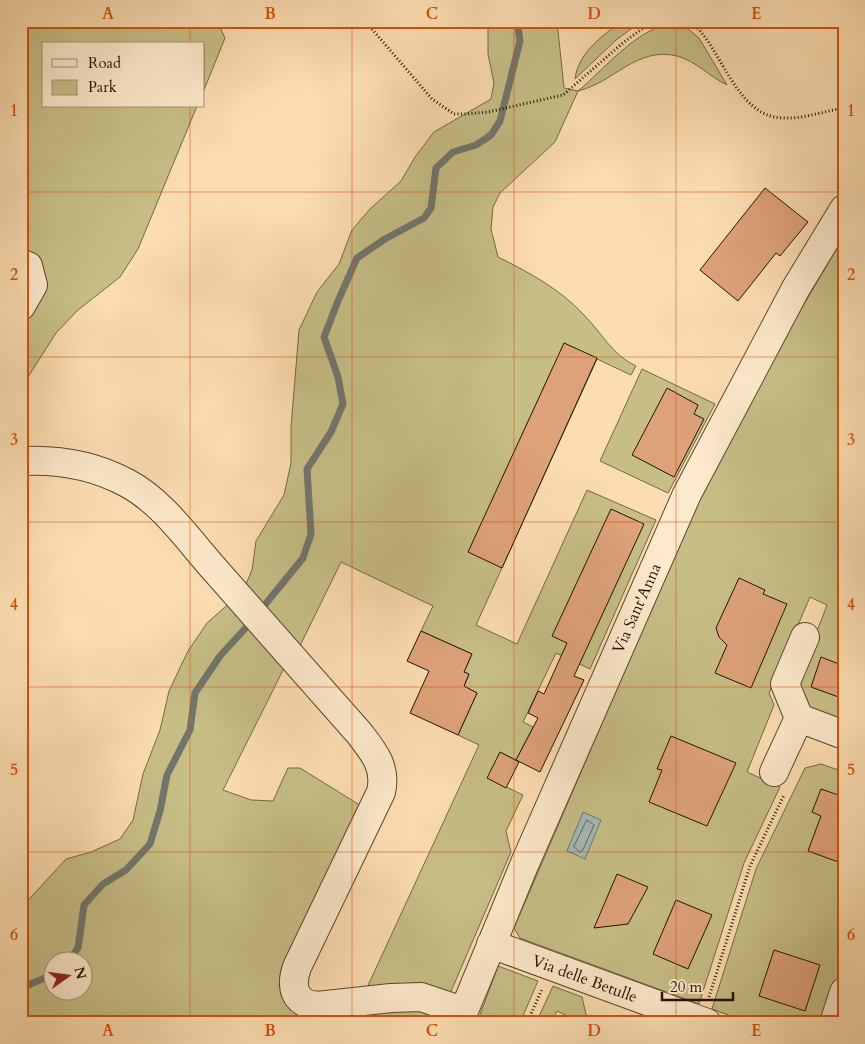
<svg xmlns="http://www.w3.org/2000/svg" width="865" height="1044" font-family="Cardo,serif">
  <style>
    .green { fill: #c7be86; stroke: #746843; fill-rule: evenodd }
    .water { fill: #a4b9b8; stroke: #70766e }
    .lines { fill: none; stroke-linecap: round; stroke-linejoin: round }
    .shore { stroke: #63665c; stroke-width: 1 }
    .stream { stroke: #70766e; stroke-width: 7 }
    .building { fill: #dea27a; stroke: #221200 }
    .minor-casing { stroke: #58452c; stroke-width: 30 }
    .path { stroke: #221200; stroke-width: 3; stroke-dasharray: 1 2.5; stroke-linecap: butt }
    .minor { stroke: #fde9cc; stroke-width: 28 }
    .grid { fill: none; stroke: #d4520b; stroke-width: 1; stroke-opacity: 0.55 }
    .labels { text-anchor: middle; stroke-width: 4; stroke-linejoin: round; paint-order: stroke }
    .street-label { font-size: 16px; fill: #221200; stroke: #fde9cc }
    .neatline { fill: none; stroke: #d4520b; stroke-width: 2 }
    .grid-label { font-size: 16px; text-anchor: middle; font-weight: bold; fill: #d4520b }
  </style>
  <rect width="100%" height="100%" fill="#fcddb1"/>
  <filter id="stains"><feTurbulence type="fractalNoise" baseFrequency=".004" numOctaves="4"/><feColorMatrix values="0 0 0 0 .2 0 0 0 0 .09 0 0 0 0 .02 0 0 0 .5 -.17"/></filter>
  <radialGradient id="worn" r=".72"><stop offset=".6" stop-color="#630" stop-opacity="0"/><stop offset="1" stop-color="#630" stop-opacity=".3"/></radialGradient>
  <path class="green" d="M 21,21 L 143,21 L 143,24 L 148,21 L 217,21 L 225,38 L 204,90 L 204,44 L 44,44 L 44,106 L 197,106 L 138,249 L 120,277 L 78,310 L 56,333 L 21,388 L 21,327 L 44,284 L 21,254 Z
    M 488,21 L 557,21 L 564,88 L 578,91 C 605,69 644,19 682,24 L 699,38 L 727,85 C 710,77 696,61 677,56 C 637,46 613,83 578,91 L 555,142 L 500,193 L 493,207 L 491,229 L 498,257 C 530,273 560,289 584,315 C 602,333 612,355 636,366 L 631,375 L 597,359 L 476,625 L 517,644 L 587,490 L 656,520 L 590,669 L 556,653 L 523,722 L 533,727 L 516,760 L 500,752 L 488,778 L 523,795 L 506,831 L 511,852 L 449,996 L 365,992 L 479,745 L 458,735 L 477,693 L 464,686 L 469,675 L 464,672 L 472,654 L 421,631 L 433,606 L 341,562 L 297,652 L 243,591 L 252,570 L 256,541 L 284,495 L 291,463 L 291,427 L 299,330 L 317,292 L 339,264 L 352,230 L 370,209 L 401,181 L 415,157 L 434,132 L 491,99 L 494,83 L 488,54 Z
    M 622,21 L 642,21 L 616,40 L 575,79 C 578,53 602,36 622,21 Z
    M 844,236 L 844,721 L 804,706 L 796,686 L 827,605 L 810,597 L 769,693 L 774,705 L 747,772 L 780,787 L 744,863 L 699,1004 L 520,938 L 514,928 L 703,488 L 766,369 Z
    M 642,369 L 715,404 L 668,493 L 600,461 Z
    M 232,601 L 287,662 L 223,790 L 251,800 L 273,801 L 288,768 L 300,768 L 366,809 L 287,994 L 409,1004 L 439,1016 L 440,1023 L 21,1023 L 21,908 L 66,859 L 91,852 L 120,839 L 133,820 L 143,774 L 160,730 L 169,691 L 188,651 L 207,623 ZM 52,962 L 82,962 L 82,992 L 52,992 Z
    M 821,764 L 844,772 L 844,965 L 825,1023 L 750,1023 L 712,1009 L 756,869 L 805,768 Z
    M 498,966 L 538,981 L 520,1023 L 477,1023 Z
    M 553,986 L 582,997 L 588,1023 L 582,1023 L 557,1011 L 551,1023 L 536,1023 Z"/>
  <path class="water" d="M 583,812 L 601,820 L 585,859 L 567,851 Z"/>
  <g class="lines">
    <path class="shore" d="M 587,820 L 594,825 L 583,850 L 580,852 L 574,847 Z"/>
    <path class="stream" d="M 259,612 L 303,558 L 311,534 L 307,469 L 331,432 L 343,404 L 338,377 L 324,337 L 338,301 L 357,258 L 385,239 L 424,218 L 431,208 L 436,168 L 453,152 L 476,145 L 491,135 L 500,121 L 520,41 L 517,21
      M 68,962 L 78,948 L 84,905 L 103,884 L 126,870 L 150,844 L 160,811 L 167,775 L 190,730 L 195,693 L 220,656 L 252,621
      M 21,988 L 52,975"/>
  </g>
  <path class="building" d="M 765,188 L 808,222 L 780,256 L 776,253 L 738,301 L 700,270 Z
    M 564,343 L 597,358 L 502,568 L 468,552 Z
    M 667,388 L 698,405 L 694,414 L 704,419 L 674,477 L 632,455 Z
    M 611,509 L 644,524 L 574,676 L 584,680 L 540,772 L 516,760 L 538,718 L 528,713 L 538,691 L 544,694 L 567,643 L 552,636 Z
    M 739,578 L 765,590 L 763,594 L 787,604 L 751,688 L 715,673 L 727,645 L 719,637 L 716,628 Z
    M 421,631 L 472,654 L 464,672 L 469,674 L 464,686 L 477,693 L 458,735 L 410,713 L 429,671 L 407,661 Z
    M 821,657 L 844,666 L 844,699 L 811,687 Z
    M 671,736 L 736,763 L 707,826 L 649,802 L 662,770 L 657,769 Z
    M 500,752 L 519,762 L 506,788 L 487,778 Z
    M 821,789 L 844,797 L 844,864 L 808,851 L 821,816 L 812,812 Z
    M 617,874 L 648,887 L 628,924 L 594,928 Z
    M 676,900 L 712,915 L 688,969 L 653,954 Z
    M 774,950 L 820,965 L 805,1011 L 759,996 Z"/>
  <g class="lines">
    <g class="minor-casing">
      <path id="minor" d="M 21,263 L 28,266 L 33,285 L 21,306
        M 21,461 C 59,459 94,465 127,483 C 163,502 189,541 216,571 C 263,625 311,679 359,733 C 373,751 387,767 381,792 L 297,967 C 290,987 294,1003 317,1006 L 391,998 L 421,997 L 463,1011
        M 805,637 L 785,684 L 799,718 L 844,735
        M 774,772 L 799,718
        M 491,944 L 707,1023
        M 459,1023 L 525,863 L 687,494 L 796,288 L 844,209
        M 834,1023 L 844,992"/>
    </g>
    <path class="path" d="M 365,21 L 432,99 L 454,114 L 465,114 L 488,112 L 563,95 L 624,42 L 653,21
      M 690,21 C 722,46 735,117 783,118 C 804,119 824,111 844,108
      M 709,997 L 750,866 L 784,795
      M 527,1023 L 542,989"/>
    <use href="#minor" class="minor"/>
  </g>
  <path class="grid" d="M 190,21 L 190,44M 352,21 L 352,1023M 514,21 L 514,1023M 676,21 L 676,1023M 190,106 L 190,1023M 21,192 L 844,192M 21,357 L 844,357M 21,522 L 844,522M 21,687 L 844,687M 21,852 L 844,852"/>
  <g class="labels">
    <g class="street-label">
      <text transform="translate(636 608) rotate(-66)" y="6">Via Sant'Anna</text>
      <text transform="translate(585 978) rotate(20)" y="6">Via delle Betulle</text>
    </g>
  </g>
  <rect width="865" height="1044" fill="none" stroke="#fcddb1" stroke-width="55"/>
  <rect x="42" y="42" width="162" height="65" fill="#fde9cc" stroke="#a5937a"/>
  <rect x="52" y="59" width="25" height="8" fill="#fde9cc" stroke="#a5937a"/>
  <text x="88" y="68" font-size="15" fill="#221200">Road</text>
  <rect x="52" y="80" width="25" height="15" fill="#c7be86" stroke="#a5937a"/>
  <text x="88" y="92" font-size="15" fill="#221200">Park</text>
  <g transform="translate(68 976) rotate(76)"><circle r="24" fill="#fde9cc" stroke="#a5937a"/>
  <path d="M0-4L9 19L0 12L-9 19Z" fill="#8f2418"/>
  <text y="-8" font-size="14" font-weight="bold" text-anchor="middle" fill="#221200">N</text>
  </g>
  <path d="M662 992v8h71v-8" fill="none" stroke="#221200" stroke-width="2.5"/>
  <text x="670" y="992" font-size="15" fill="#221200" stroke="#fde9cc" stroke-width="4" paint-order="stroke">20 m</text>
  <rect x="28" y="28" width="810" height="988" class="neatline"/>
  <g class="grid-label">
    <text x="108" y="19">A</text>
    <text x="270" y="19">B</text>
    <text x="432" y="19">C</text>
    <text x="594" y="19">D</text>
    <text x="756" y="19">E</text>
    <text x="14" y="116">1</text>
    <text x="851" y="116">1</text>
    <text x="14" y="280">2</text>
    <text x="851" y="280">2</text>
    <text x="14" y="445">3</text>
    <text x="851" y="445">3</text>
    <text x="14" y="610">4</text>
    <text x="851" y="610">4</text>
    <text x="14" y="775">5</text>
    <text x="851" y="775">5</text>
    <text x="14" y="940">6</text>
    <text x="851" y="940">6</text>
    <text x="108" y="1036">A</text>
    <text x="270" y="1036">B</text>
    <text x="432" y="1036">C</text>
    <text x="594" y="1036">D</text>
    <text x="756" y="1036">E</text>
  </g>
  <rect width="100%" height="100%" filter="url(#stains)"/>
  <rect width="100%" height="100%" fill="url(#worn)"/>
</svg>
